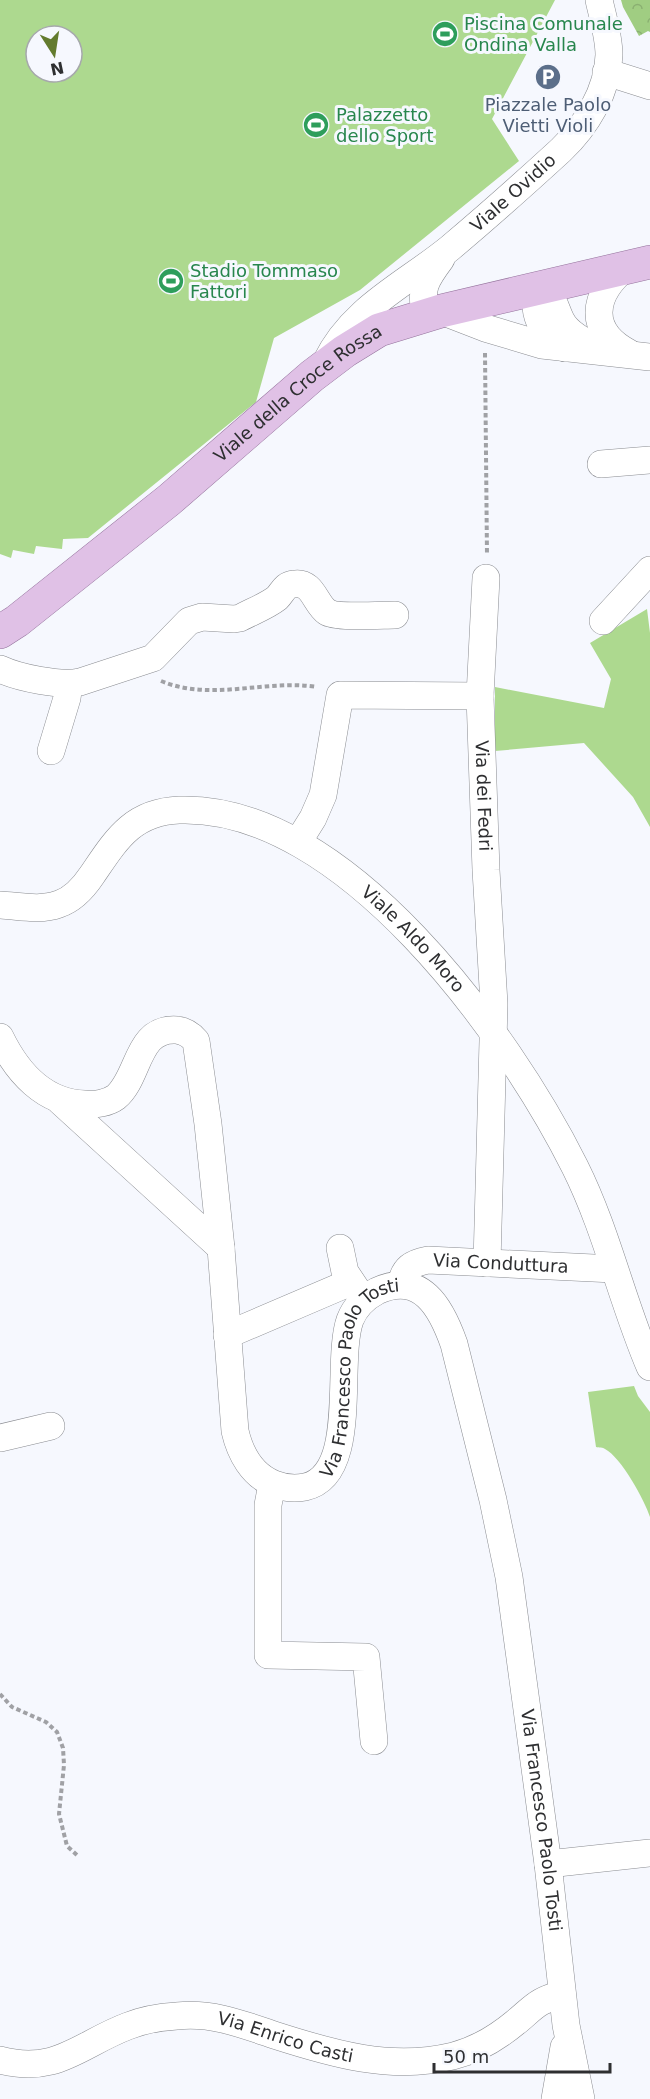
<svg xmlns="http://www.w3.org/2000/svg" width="650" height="2099" font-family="'DejaVu Sans',sans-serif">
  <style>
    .grass { fill: #add98f; fill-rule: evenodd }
    .forest { fill: url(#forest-crowns) }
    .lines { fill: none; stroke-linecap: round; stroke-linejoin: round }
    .minor-casing { stroke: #8a8c91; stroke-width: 28 }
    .major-casing { stroke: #94739c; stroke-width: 34 }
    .path { stroke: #a0a1a5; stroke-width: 4; stroke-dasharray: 4.5 3; stroke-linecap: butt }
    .minor { stroke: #fff; stroke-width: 27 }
    .major { stroke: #e0c1e6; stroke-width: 33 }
    .labels { text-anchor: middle; stroke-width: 6; stroke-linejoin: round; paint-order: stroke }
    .leisure-label { font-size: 18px; fill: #27864d; stroke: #f6f8fe; text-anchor: start }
    .service-label { font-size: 18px; fill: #4e5e75; stroke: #f6f8fe }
    .street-label { font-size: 18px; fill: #2e2f31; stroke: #f6f8fe }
  </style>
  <defs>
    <pattern id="forest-crowns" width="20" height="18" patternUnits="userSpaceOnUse" patternTransform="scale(1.5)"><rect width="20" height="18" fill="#a0cd82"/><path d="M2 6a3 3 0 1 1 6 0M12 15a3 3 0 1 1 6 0" fill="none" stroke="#8ab071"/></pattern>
  </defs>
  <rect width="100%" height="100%" fill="#f6f8fe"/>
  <path class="grass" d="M 0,0 L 555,0 L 492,119 L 519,161 L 360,290 L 274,338 L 256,402 L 88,538 L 63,539 L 62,549 L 36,546 L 34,554 L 13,550 L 11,558 L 0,554 ZM 36,36 L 72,36 L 72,72 L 36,72 Z
    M 647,609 L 650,633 L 650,827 L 633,797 L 584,743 L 495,751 L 495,687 L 604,708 L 611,679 L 590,643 Z
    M 634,1386 L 638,1396 L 650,1412 L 650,1517 C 645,1501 621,1457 605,1449 C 603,1447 599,1448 596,1447 L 588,1392 Z"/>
  <path class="forest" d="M 621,0 L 650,0 L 650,32 L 648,31 L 639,36 L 623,7 Z"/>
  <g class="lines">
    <g class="minor-casing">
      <g id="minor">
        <path d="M 606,72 L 650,86"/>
        <path d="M 626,267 C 592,295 587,331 629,353"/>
        <path d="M 441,311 L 485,328 L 542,345 L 650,357"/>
        <path d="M 426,315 C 419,289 426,279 441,259"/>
        <path d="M 565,348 C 543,337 528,310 541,287 C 555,298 554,306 561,320 C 568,334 586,343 600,349"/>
        <path id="s1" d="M 326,362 C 352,308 406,284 450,248 C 488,216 525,183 561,150 C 586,126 608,91 609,55 C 609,37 603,18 599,0"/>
        <path d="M 601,464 L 650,460"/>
        <path id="s2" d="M 486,578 L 480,696 L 486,870 L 494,1004 L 487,1263"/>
        <path d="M 603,621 L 650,570"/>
        <path d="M 0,669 C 19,678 60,686 80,682 L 153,658 L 189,621 L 202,617 L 234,619 L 240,618 C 251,612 267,606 277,598 C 283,592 284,585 294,584 C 313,581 315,604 327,612 C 336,618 382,615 395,615"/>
        <path d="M 51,751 L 67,698 L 69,684"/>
        <path d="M 298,842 L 313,818 L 323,795 L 340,695 L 480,696"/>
        <path id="s3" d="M 0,905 C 20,906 40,911 59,904 C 74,899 84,887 92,875 C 116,840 132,812 179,810 C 344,804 509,1035 575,1167 C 607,1231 622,1302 650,1367"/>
        <path id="s4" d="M 0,1037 C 17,1072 44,1103 85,1104 C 95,1105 108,1103 116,1097 C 140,1077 136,1027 177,1030 C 185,1031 191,1035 196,1041 L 208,1124 L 221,1248 L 235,1431 C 240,1453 252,1475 274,1484 C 284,1488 295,1489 305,1487 C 360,1475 335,1362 350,1320 C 355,1307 364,1298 377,1291 C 421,1271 441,1307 454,1344 L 493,1500 L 509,1577 L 548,1864 L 566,2025 L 581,2099"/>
        <path d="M 60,1101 L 221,1248"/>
        <path d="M 340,1248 L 345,1272 L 361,1296"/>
        <path id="s5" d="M 401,1284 C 404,1268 412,1263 428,1260 L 614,1269"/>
        <path d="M 227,1335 L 351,1282"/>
        <path d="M 0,1438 L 51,1426"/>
        <path d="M 272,1484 L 268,1505 L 268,1655 L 366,1657 L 374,1741"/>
        <path d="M 548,1864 L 650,1853"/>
        <path id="s6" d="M 0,2060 C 57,2075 80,2044 128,2026 C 143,2020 160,2017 177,2016 C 211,2012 242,2024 274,2035 C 333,2054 391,2071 453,2056 C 477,2050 498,2037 516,2022 C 525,2015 532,2007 541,2002 C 548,1998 555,1996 562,1994"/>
        <path d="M 555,2099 L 564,2047"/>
      </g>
    </g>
    <g class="major-casing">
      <g id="major">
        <path id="s7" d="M 0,632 L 17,621 L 169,500 L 312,376 L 345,351 L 379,330 L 441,311 L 650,262"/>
      </g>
    </g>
    <path class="path" d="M 485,353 L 487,555
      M 161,681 C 212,702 264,679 317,687
      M 0,1694 L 12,1707 L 46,1722 L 57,1732 L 63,1748 L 64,1765 L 59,1814 L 67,1846 L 79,1857"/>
    <use href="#minor" class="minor"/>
    <use href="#major" class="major"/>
  </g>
  <defs>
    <g id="stadium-disc" transform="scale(1.35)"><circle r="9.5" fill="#2e9e5b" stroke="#f6f8fe"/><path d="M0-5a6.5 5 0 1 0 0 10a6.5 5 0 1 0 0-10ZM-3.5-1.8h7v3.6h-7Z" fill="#fff"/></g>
    <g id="parking-disc" transform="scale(1.35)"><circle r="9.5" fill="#5c6f8a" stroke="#f6f8fe"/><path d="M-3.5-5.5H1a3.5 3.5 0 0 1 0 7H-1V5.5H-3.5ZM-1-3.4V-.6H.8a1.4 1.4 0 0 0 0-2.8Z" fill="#fff"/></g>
  </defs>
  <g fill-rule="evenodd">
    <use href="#stadium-disc" x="445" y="34"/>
    <use href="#parking-disc" x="548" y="77"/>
    <use href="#stadium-disc" x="316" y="125"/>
    <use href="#stadium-disc" x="171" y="281"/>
  </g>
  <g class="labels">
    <g class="leisure-label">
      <text x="464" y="30">Piscina Comunale<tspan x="464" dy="21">Ondina Valla</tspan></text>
      <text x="336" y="121">Palazzetto<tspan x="336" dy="21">dello Sport</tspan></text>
      <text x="190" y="277">Stadio Tommaso<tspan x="190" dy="21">Fattori</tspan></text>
    </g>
    <g class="service-label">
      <text x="548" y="111">Piazzale Paolo<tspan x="548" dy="21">Vietti Violi</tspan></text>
    </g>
    <g class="street-label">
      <text dy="6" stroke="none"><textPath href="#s1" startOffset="254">Viale Ovidio</textPath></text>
      <text dy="6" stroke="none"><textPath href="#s7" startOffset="382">Viale della Croce Rossa</textPath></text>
      <text dy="6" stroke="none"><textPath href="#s2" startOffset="218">Via dei Fedri</textPath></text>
      <text dy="6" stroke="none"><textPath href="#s3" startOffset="494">Viale Aldo Moro</textPath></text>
      <text dy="6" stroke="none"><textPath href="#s5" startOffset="112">Via Conduttura</textPath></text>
      <text dy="6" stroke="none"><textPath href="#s4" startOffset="892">Via Francesco Paolo Tosti</textPath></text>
      <text dy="6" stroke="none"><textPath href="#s4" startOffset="1575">Via Francesco Paolo Tosti</textPath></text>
      <text dy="6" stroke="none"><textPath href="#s6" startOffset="298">Via Enrico Casti</textPath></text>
    </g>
  </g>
  <g transform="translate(54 54) rotate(168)"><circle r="28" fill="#f6f8fe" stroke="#a6a8ac" stroke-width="1.5"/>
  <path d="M0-4.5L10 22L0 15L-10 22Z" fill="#637b2e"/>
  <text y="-9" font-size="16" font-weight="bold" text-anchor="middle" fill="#2e2f31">N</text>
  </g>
  <path d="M434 2063v9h176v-9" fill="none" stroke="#2e2f31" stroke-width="3"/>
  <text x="443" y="2063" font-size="18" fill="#2e2f31" stroke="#f6f8fe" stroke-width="4.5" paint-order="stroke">50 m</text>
</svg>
